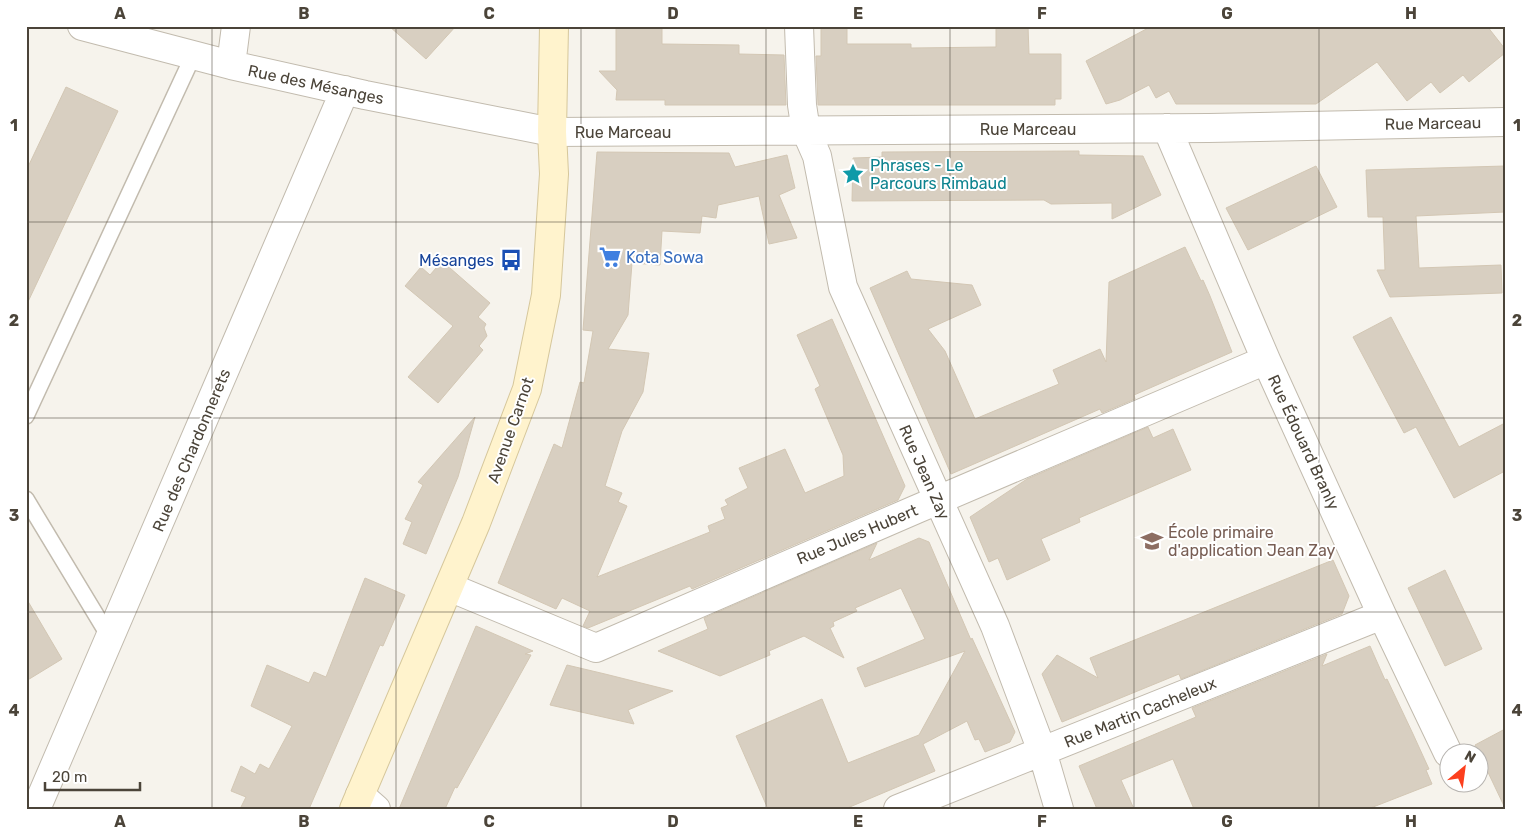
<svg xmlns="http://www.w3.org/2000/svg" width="1531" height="835" font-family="Rubik,sans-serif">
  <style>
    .building { fill: #d8cfc1; stroke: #d3c7b4 }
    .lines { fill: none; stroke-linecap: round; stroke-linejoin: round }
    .lane-casing { stroke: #c2bbae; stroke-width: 18 }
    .street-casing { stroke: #c2bbae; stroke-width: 30 }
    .secondary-casing { stroke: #d6c79b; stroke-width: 30 }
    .lane { stroke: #fff; stroke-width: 15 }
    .street { stroke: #fff; stroke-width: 28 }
    .secondary { stroke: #fff3cd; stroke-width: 28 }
    .grid { fill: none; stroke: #4b4439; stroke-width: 1; stroke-opacity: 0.55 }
    .labels { text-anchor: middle; stroke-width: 4; stroke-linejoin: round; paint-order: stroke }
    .street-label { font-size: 16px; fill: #4b4439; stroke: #fff }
    .culture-label { font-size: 16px; fill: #0d838f; stroke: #fff; text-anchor: start }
    .shop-label { font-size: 16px; fill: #366cbe; stroke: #fff; text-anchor: start }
    .transit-label { font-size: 16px; fill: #164399; stroke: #fff; text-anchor: end }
    .education-label { font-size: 16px; fill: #785e54; stroke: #fff; text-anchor: start }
    .neatline { fill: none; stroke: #4b4439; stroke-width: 2 }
    .grid-label { font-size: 16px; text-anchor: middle; font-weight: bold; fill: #4b4439 }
  </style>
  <rect width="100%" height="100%" fill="#f6f3ec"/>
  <path class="building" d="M 389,26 L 456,26 L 426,59 Z
    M 616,26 L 662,26 L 662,44 L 739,45 L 739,54 L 784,55 L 786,105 L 665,105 L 665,100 L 616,100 L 617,90 L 599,71 L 616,71 Z
    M 821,26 L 847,26 L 847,44 L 911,44 L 911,48 L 996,47 L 996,26 L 1028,26 L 1029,54 L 1061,54 L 1061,99 L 1055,99 L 1055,105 L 818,105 L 816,56 L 821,56 Z
    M 1152,26 L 1487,26 L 1505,49 L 1505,53 L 1469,82 L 1463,75 L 1440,93 L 1431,82 L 1407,101 L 1377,62 L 1316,104 L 1176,104 L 1169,91 L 1156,98 L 1149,85 L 1120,100 L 1106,104 L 1086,61 Z
    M 66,87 L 118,111 L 26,306 L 26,171 Z
    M 1079,151 L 1079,155 L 1143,156 L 1161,195 L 1112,219 L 1112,203 L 1051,204 L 1044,200 L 852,201 L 853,158 L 882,157 L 882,152 Z
    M 597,152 L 729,153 L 735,167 L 787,155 L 795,188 L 779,195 L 797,238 L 769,244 L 759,196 L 718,205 L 716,218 L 702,216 L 700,233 L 662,231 L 660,265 L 632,263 L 628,315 L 608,349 L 649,353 L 643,392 L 622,431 L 605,486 L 622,493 L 618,502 L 627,506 L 597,577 L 710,532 L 708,526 L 725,519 L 721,508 L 728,505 L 725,500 L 748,488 L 739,468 L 785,449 L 805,493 L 844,476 L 843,455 L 815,389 L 820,386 L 797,335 L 832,319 L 905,486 L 898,500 L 692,589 L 690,586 L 588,628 L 583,626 L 590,611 L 562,598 L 556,609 L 498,583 L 554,444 L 562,448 L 580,382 L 584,383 L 593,331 L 583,330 Z
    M 1316,166 L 1337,207 L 1248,250 L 1226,208 Z
    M 1505,166 L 1505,212 L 1416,216 L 1419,268 L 1501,265 L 1502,293 L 1390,297 L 1377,270 L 1385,270 L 1383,217 L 1368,217 L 1366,170 Z
    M 1185,247 L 1201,281 L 1203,280 L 1210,296 L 1232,352 L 1134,395 L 1135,399 L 1102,413 L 1100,409 L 951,474 L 870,288 L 907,271 L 911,279 L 972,285 L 981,305 L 928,329 L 945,351 L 975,419 L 1059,384 L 1053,370 L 1100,349 L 1106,362 L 1109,282 Z
    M 442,261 L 490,303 L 478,317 L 486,324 L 484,328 L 487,336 L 479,346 L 483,350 L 438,403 L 408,377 L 453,326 L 405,286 L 421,267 L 430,275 Z
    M 1391,317 L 1459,447 L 1505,423 L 1505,471 L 1454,498 L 1416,427 L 1404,433 L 1353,337 Z
    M 475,417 L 458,477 L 426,554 L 403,544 L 412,522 L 405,519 L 423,485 L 418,482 Z
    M 1148,427 L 1153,438 L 1173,429 L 1191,470 L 1079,518 L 1080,522 L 1041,539 L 1050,560 L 1007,580 L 998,558 L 989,562 L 970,517 L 1027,479 Z
    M 919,538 L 929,542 L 971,640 L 972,638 L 1005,710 L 1015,732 L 1010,742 L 985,752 L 979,739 L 975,740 L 967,721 L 923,744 L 935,771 L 845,809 L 768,809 L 736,736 L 822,699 L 848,763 L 919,735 L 965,651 L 865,687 L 857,668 L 925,639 L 901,588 L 855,608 L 857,611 L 833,622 L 834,626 L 830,628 L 844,658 L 804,636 L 769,651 L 770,655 L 720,676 L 658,651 L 708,629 L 704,618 L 877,543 L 869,560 Z
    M 1333,560 L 1349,596 L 1342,614 L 1181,679 L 1179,674 L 1062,722 L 1042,674 L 1057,655 L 1098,678 L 1090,658 Z
    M 1445,570 L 1482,649 L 1445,666 L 1408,588 Z
    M 365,578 L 405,595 L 383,646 L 380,645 L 309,809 L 240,809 L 246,797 L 231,791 L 241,766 L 255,774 L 260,764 L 269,769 L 292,726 L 251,706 L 267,665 L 309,683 L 314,672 L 326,677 Z
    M 26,598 L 62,659 L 26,681 Z
    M 476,626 L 533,651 L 525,654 L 531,655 L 457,788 L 455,787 L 445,809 L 399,809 Z
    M 1370,646 L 1385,680 L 1387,679 L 1413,734 L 1429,769 L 1426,770 L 1432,784 L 1368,809 L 1194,809 L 1173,759 L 1121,780 L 1134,809 L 1097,809 L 1079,766 L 1196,717 L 1192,708 L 1327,654 L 1322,666 Z
    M 567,665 L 605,674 L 673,691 L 628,710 L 634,724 L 550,705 Z
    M 1505,729 L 1505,808 L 1475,745 Z"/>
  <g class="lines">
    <g class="lane-casing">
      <path id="lane" d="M 26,416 L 193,56
        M 26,499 L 110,638"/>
    </g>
    <g class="street-casing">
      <path id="street" d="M 82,26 L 231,65 L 365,95 L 552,132 L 1209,128 L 1505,122
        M 799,26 L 802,105 L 806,131 L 817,156 L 843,287 L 995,626 L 1042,751 L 1059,809
        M 231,65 L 236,26
        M 1167,128 L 1266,360 L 1382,615 L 1448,753
        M 449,587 L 596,648 L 917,509 L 1266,360
        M 360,795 L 376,809
        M 36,809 L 345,90
        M 898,809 L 1382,615"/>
    </g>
    <g class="secondary-casing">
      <path id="secondary" d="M 354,809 L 476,523 L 527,389 L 546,295 L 554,174 L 552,132 L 554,26"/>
    </g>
    <use href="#lane" class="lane"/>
    <use href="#street" class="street"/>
    <use href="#secondary" class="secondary"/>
  </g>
  <path class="grid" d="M 212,26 L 212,809M 396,26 L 396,809M 581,26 L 581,809M 766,26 L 766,809M 950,26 L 950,809M 1134,26 L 1134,809M 1319,26 L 1319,809M 26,222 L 1505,222M 26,418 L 1505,418M 26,612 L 1505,612"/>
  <defs>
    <g id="sight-bare" transform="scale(1.725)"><path d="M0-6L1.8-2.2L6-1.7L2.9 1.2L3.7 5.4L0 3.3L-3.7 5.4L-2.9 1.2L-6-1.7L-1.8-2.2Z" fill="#0f9aa8" stroke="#fff" stroke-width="2.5" paint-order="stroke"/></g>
    <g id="supermarket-bare" transform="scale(1.725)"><path d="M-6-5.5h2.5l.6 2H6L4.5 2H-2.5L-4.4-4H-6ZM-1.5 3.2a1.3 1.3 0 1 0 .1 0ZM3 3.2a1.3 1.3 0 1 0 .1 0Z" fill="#3f7fe0" stroke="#fff" stroke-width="2.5" paint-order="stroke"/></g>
    <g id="bus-bare" transform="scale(1.725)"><path d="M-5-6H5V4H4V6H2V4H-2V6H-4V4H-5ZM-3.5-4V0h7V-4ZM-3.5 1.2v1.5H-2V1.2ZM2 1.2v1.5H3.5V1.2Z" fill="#1a4fb4" stroke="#fff" stroke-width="2.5" paint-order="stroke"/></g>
    <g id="school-bare" transform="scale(1.725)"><path d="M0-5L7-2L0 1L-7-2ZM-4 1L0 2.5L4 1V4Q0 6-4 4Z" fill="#8d6e63" stroke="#fff" stroke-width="2.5" paint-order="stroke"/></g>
  </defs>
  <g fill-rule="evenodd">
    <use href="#sight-bare" x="853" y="174"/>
    <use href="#supermarket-bare" x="610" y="257"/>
    <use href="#bus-bare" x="511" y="260"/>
    <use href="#school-bare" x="1152" y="541"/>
  </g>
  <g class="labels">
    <g class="street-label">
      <text transform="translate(316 84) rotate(12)" y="6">Rue des Mésanges</text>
      <text transform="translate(1433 123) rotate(-1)" y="6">Rue Marceau</text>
      <text x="1028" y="135">Rue Marceau</text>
      <text x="623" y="138">Rue Marceau</text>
      <text transform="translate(510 430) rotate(-71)" y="6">Avenue Carnot</text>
      <text transform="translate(1304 442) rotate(65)" y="6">Rue Édouard Branly</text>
      <text transform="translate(191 450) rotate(-67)" y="6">Rue des Chardonnerets</text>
      <text transform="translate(925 472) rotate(66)" y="6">Rue Jean Zay</text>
      <text transform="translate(857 534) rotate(-23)" y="6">Rue Jules Hubert</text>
      <text transform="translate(1140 712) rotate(-22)" y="6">Rue Martin Cacheleux</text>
    </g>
    <g class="culture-label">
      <text x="870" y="171">Phrases - Le<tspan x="870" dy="18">Parcours Rimbaud</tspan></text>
    </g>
    <g class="shop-label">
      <text x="626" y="263">Kota Sowa</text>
    </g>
    <g class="transit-label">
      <text x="494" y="266">Mésanges</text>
    </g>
    <g class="education-label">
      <text x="1168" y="538">École primaire<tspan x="1168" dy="18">d'application Jean Zay</tspan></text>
    </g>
  </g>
  <rect width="1531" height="835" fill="none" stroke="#ffffff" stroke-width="55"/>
  <g transform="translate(1464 768) rotate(29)"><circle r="24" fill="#ffffff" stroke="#b7b4b0"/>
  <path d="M0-4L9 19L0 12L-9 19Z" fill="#fc3f1d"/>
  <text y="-8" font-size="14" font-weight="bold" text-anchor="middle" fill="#4b4439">N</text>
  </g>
  <path d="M45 782v8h95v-8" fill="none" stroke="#4b4439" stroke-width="2.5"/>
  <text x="52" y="782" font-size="15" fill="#4b4439" stroke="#ffffff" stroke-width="4" paint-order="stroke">20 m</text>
  <rect x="28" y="28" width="1476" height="780" class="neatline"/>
  <g class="grid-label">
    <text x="120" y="19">A</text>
    <text x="304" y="19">B</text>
    <text x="489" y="19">C</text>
    <text x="673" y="19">D</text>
    <text x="858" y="19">E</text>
    <text x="1042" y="19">F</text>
    <text x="1227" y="19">G</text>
    <text x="1411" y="19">H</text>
    <text x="14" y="131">1</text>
    <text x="1517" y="131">1</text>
    <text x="14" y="326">2</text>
    <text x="1517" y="326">2</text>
    <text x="14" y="521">3</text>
    <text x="1517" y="521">3</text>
    <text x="14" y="716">4</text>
    <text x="1517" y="716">4</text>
    <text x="120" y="827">A</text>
    <text x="304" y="827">B</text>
    <text x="489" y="827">C</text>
    <text x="673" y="827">D</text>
    <text x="858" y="827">E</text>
    <text x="1042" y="827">F</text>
    <text x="1227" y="827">G</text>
    <text x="1411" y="827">H</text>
  </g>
</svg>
